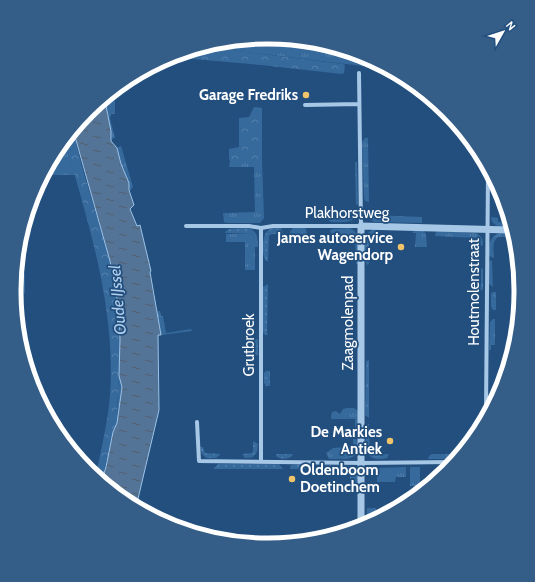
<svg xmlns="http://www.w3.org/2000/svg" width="535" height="582" font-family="Cabin,sans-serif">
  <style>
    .grass { fill: url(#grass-tufts) }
    .forest { fill: url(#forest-crowns) }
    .wetland { fill: url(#wetland-marsh) }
    .garden { fill: url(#garden-dots) }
    .water { fill: url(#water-ripples); stroke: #9bc2e7 }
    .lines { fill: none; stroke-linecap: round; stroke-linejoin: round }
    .minor { stroke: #a7c7e6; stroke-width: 4 }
    .tertiary { stroke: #a7c7e6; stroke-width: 7 }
    .poi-dot { fill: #f2c46a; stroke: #224f7e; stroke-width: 1.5 }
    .labels { text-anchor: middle; stroke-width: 3.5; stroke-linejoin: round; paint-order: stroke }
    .poi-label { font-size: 15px; font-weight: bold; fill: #fff; stroke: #224f7e; text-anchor: end }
    .street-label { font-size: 15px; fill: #fff; stroke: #224f7e }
    .water-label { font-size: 16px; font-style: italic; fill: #b2d0ee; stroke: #224f7e }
    .rim { fill: none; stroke: #fff; stroke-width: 5 }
  </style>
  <defs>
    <pattern id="grass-tufts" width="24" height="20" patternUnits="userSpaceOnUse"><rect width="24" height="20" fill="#36699c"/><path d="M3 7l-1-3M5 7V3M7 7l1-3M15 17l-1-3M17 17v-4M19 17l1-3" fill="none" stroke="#5480ab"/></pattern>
    <pattern id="forest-crowns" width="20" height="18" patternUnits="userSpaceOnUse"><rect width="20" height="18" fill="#36699c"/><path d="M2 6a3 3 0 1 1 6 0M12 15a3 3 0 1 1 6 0" fill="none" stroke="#5480ab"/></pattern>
    <pattern id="wetland-marsh" width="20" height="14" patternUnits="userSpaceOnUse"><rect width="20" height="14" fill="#36699c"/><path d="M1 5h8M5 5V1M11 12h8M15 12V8" fill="none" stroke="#5480ab"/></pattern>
    <pattern id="garden-dots" width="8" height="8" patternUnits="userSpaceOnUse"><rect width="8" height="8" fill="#36699c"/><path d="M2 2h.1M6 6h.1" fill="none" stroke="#5480ab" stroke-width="1.8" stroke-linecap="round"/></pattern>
    <pattern id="water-ripples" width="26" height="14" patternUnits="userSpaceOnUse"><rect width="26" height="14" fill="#547497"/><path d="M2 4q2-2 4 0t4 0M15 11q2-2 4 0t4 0" fill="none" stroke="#505e6e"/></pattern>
  </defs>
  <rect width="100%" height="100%" fill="#224f7e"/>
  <path class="grass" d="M 268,38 L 365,57 L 369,60 L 365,60 L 363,61 L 363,66 L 213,48 Z
    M 117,93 L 117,98 L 115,98 L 115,114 L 111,114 L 110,118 L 115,138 L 112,139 L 105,101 Z
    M 365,138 L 368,138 L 369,202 L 365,201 L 364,198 L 362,142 Z
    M 66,145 L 75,175 L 51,175 L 50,168 Z
    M 121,146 L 133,187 L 130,191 L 127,178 L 121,164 L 116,148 Z
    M 230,160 L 262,160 L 264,218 L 260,223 L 227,223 L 224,222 L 223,213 L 255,212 L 254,167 L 229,167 Z
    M 355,162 L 357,162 L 358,204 L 356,205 Z
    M 356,211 L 358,214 C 353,224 341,222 331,222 L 327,219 L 327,216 L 350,216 Z
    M 367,211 L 372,215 L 422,217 L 422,223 L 375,222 L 366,218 L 365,212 Z
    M 491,217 L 498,218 L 498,222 L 507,223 L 508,227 C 501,227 492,227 491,217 Z
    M 293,228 L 304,228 L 306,229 L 307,234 L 290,235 L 290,232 Z
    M 349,228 C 363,232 358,253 358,264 L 356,264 L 355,236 L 332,236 L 330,231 L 332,229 Z
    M 373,229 L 376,229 L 376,234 L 369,235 L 369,263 L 368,265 L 364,261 L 365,235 Z
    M 414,231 L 424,231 L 426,235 L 427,247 L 415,247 L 416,233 L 412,233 Z
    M 439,231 L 476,233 C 481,236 483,238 483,244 L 481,246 L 477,246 L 477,238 L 435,236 L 436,232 Z
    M 252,233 L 255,237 L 255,270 L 245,270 L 245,242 L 226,242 L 226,234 Z
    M 499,233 L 504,233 L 508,237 L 498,237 C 491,243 494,250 494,258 L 489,256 C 489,246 488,238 499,233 Z
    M 491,260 L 492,261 L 493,287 L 489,284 L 489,262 Z
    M 481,268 L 483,269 L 483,289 L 481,291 L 476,291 L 477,283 L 481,283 Z
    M 17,274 L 25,274 L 25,293 L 22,293 L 15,297 L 14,291 Z
    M 493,292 L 496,292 L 496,310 L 493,310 L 491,307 L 491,293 Z
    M 157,311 L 160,311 L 161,316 L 163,316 L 166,333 L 191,329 L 192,331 L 161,335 Z
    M 493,319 L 495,319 L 495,345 L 491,345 L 491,350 L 489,350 L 490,322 Z
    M 369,360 L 369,418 L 365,415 L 366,361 Z
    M 347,408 L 354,408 L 358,411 L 358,432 L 355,432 L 355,419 L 331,419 L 332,412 L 336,411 L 340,414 L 343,409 Z
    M 368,424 L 369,424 L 370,452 L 374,455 L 389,454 L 387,458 C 361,464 366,443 366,426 Z
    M 353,439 L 356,439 L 358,445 L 356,455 L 348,459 L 329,459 L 326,453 L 333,448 L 345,447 L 345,453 L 353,453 Z
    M 432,454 L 458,454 L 454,459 L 428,459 L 429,456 Z
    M 406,467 L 406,477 L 396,477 L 395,482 L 377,482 L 377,468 Z
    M 410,467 L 420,467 L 420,486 L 410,486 Z
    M 367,508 L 376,508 L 376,518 L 367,524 Z"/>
  <path class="forest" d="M 213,48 L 343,64 L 345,65 L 344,73 L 342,74 L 261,65 L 170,57 Z
    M 365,60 L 369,60 L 380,67 L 363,66 L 363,61 Z
    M 254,107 L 262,108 L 262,160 L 230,160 L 229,159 L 229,149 L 239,147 L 239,118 L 249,117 Z
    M 74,133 C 86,193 112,249 119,310 C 123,348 117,385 117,423 C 109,441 108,461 102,480 L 96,475 C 101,449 108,422 110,395 C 116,309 89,225 66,145 Z"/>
  <path class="wetland" d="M 115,286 C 125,331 124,378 119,423 L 114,430 L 117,423 L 120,339 L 119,310 Z"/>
  <path class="garden" d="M 246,228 C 257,229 258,237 258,247 L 255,247 L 255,237 L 252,233 L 225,233 L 226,231 L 229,229 Z
    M 272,228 L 281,228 L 283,233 C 279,236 273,232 269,236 L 268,261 L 266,261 C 262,256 262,241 265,235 C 266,231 269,230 272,228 Z
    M 268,284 L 267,332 L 268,335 L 265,335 L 263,332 L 263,287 Z
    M 255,338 L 258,340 L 258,354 L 256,356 L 255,356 L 255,351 L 251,351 L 251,344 L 255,344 Z
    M 266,371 L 270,371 L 270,386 L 266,386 L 264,383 L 264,373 Z
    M 253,441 L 258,444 L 257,452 L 253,457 L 245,458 L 242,454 L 252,453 L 253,450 Z
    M 200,447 L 203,447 L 205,453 L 221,454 L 216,458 L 206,458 L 202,454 Z
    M 276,454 L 293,454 L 292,456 C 289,459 280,460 276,456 Z
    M 218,464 L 279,464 L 283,469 L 213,469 Z
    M 303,464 L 306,469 L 290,469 L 291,465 Z
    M 322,465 L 352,466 L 358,474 L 357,490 L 350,491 L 350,469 L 318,469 L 320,466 Z"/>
  <path class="water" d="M 105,101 L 111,131 L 111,141 L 117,148 L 121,164 L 129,183 L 129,190 L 134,205 L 130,209 L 137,226 L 140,225 L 151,271 L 150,272 L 161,335 L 158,335 L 159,410 L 137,503 L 102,480 L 106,467 L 113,432 L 117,423 L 122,387 L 119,376 L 120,339 L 119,310 L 110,261 L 74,133 L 88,112 Z"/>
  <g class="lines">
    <path class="minor" d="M 305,105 L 359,104
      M 186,226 L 249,226 L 261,228 L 273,226 L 361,226 L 359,73
      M 261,228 L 261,461
      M 486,412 L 488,173
      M 197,422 L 199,461 L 362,463 L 452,462"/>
    <path class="tertiary" d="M 361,526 L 361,226 L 509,230"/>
  </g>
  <g class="poi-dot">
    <circle cx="306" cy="95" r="4"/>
    <circle cx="401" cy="247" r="4"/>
    <circle cx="390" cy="441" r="4"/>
    <circle cx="292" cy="479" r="4"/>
  </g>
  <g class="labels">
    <g class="poi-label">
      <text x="298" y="100">Garage Fredriks</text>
      <text x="393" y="243">James autoservice<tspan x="393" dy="17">Wagendorp</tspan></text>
      <text x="382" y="437">De Markies<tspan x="382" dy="17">Antiek</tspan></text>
      <text x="300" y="475" text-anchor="start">Oldenboom<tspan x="300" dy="17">Doetinchem</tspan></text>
    </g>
    <g class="street-label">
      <text x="347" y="218">Plakhorstweg</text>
      <text transform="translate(474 292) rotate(-90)" y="5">Houtmolenstraat</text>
      <text transform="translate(348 323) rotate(-90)" y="5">Zaagmolenpad</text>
      <text transform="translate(249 345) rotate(-90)" y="5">Grutbroek</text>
    </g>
    <g class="water-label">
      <text transform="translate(117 300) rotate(-95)" y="6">Oude IJssel</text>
    </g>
  </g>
  <path d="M0 0H535V582H0ZM267 44H268A246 246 0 0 1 514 290V292A246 246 0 0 1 268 538H267A246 246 0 0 1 21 292V290A246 246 0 0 1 267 44Z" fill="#345d88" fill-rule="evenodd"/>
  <path class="rim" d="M267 44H268A246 246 0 0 1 514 290V292A246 246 0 0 1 268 538H267A246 246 0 0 1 21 292V290A246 246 0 0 1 267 44Z"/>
  <g transform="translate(503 32) rotate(51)" stroke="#224f7e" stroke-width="3" paint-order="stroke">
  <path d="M0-3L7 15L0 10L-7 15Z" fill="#ffffff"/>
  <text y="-6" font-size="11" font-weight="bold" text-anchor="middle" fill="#ffffff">N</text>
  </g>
</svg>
